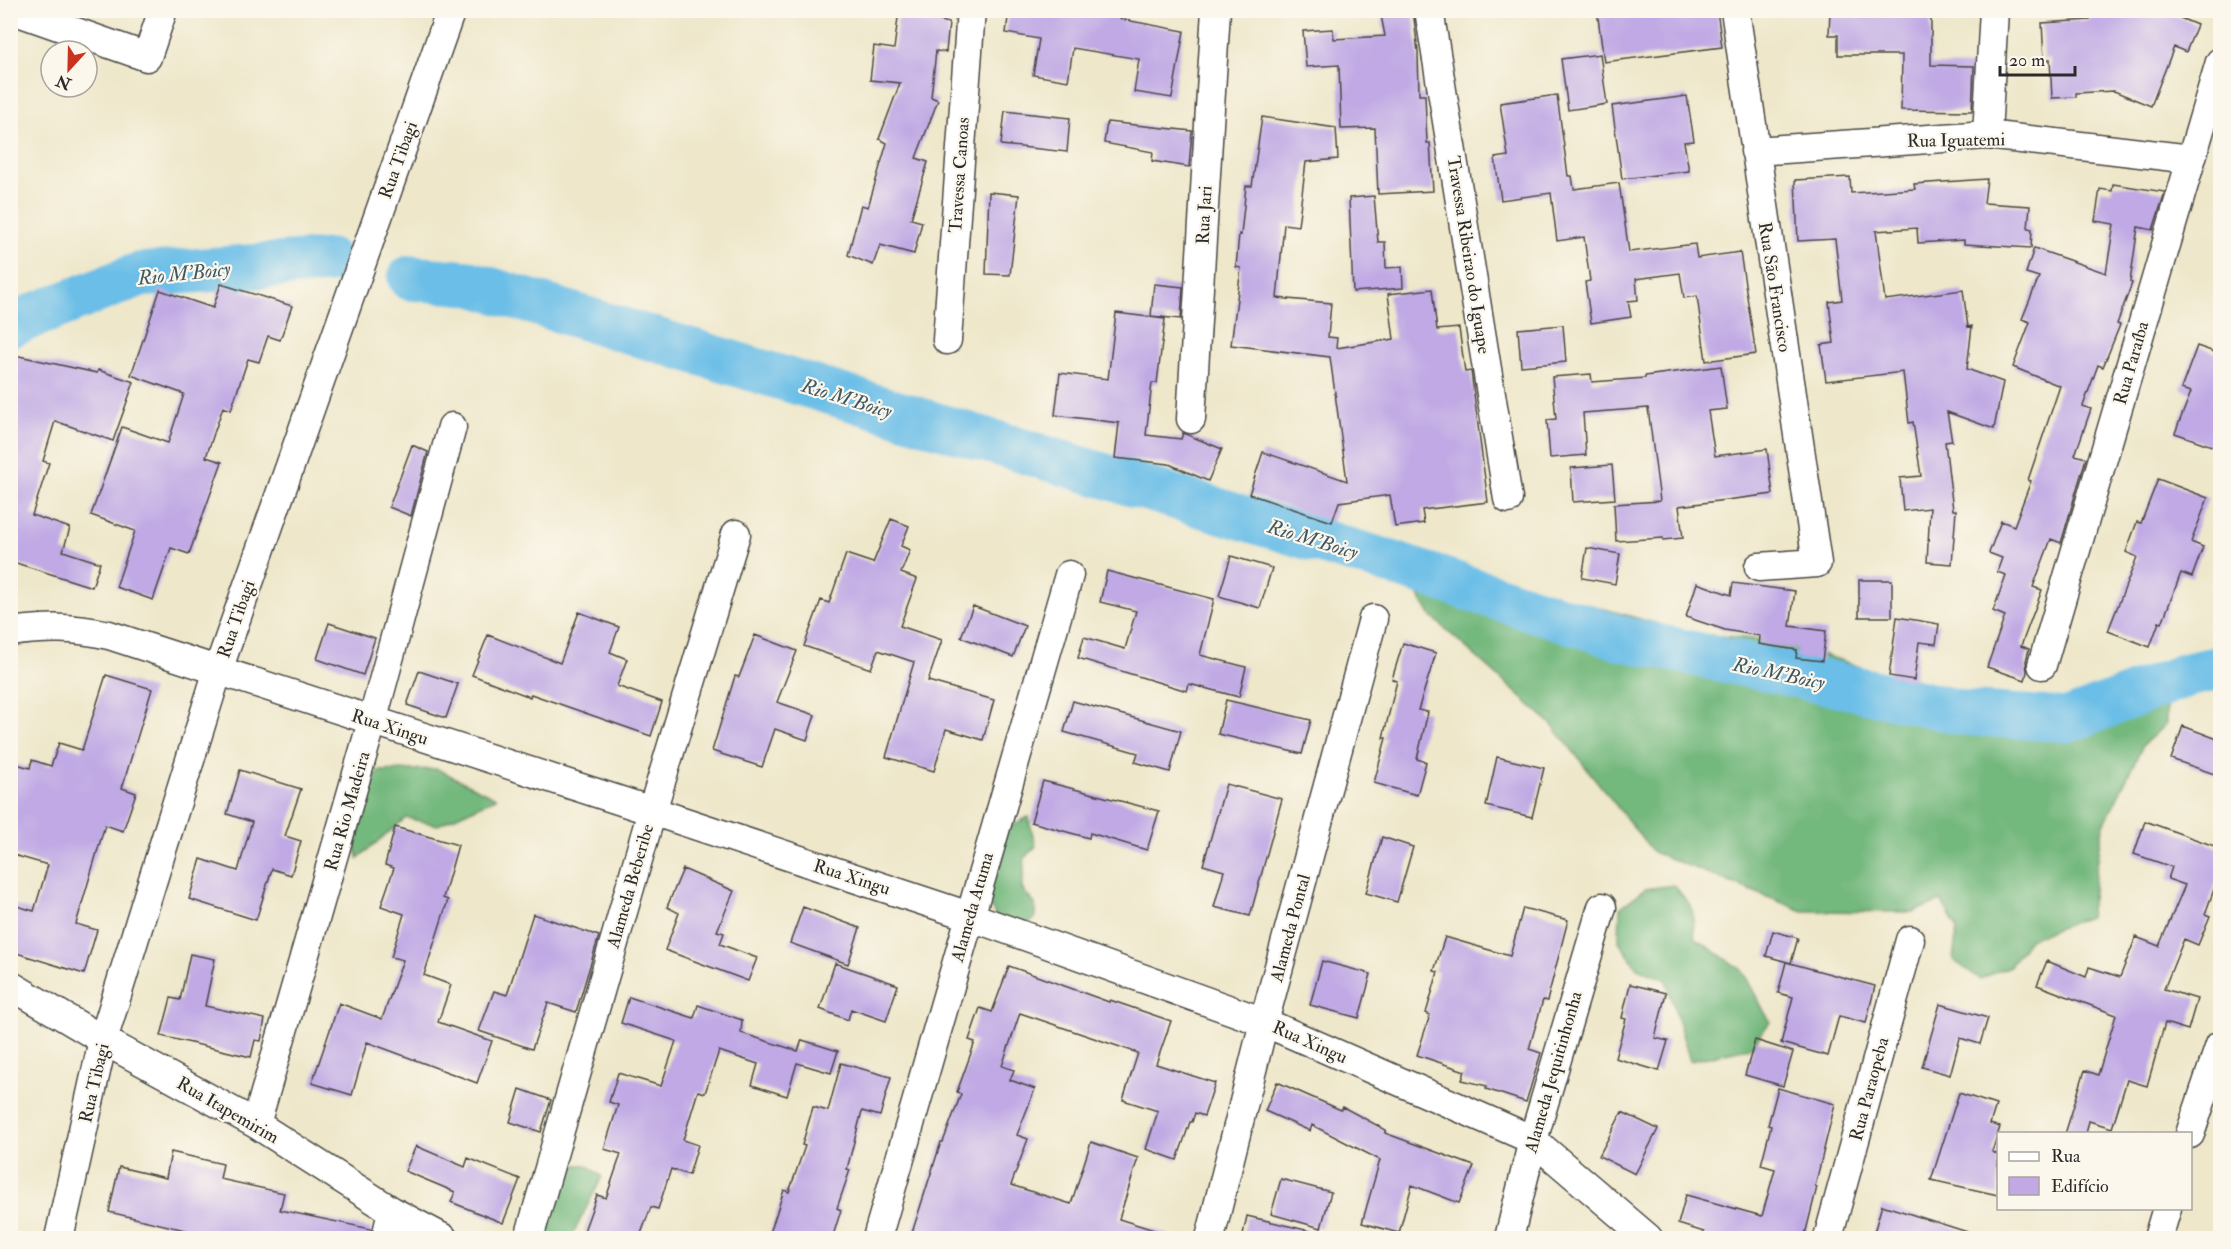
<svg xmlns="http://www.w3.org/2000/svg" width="2231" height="1249" font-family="'IM FELL Double Pica',serif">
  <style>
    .forest { fill: #73b87d; stroke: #4f7254; stroke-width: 1.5 }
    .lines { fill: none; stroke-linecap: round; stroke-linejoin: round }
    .river { stroke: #6bbee7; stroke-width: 45 }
    .building { fill: #c0a9e4 }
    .minor-casing { stroke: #484743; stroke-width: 31 }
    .minor { stroke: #fff; stroke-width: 28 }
    .labels { text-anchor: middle; stroke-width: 4.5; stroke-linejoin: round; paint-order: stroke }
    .street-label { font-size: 18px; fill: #2b2b2b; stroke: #fbf7ec }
    .water-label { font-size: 20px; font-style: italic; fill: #3e5763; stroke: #fbf7ec }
  </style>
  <rect width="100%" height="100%" fill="#fbf7ec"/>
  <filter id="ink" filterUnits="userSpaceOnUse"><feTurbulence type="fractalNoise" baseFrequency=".0167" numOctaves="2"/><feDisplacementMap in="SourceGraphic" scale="12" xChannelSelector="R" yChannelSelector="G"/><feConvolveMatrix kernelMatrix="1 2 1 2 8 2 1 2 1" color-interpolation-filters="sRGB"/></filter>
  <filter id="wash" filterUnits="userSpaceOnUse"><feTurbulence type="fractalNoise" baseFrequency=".008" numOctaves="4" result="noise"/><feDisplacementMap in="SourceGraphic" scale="24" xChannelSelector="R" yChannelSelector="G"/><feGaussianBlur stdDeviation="1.35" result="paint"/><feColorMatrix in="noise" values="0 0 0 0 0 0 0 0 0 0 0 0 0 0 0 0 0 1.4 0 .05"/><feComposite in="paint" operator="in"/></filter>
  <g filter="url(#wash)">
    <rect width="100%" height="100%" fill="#eee7ca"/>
    <path class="forest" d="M 1430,560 L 1690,633 L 1785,642 L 1990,710 L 2050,709 L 2107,685 L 2166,696 L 2166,724 L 2143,745 L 2103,827 L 2089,917 L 2029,939 L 2010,966 L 1980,979 L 1953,960 L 1957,928 L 1941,901 L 1913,912 L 1803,911 L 1653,852 L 1553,726 L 1430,615 L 1414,587 Z
      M 437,769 L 496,798 L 438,825 L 406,818 L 358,858 L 352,829 L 378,771 Z
      M 1028,817 L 1036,846 L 1025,857 L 1022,889 L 1035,904 L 1035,919 L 1025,926 L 1000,923 L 987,901 L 1004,830 Z
      M 1674,885 L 1692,908 L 1695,938 L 1742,970 L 1770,1022 L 1751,1047 L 1690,1061 L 1666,980 L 1637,968 L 1619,941 L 1620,908 L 1645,889 Z
      M 570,1165 L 587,1165 L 602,1177 L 571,1238 L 537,1238 L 555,1184 Z"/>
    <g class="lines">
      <path class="river" d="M 410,278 L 469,283 L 1382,560 L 1624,639 L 1887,695 L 1963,713 L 2069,720 L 2186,675 L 2220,668
        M 10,325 L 138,275 L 330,261"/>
    </g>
    <g id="blocks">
      <path class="building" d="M 899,10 L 940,10 L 937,20 L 949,23 L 946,52 L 936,51 L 931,97 L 938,100 L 916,158 L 928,162 L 911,219 L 922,222 L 914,254 L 880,245 L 873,265 L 848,255 L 861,205 L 868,207 L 887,143 L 879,139 L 900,83 L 870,80 L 874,46 L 894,49 Z
        M 1009,10 L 1121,10 L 1120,19 L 1184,31 L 1172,98 L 1134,92 L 1139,59 L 1073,48 L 1068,81 L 1033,75 L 1039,39 L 1006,33 Z
        M 1380,10 L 1413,10 L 1418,52 L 1419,95 L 1425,95 L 1427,143 L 1430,143 L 1433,191 L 1378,194 L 1375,128 L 1341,129 L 1339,65 L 1306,67 L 1303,31 L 1333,29 L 1334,39 L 1385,36 Z
        M 1597,10 L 1717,10 L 1722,47 L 1604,62 Z
        M 1830,10 L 1879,10 L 1879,16 L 1931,16 L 1931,65 L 1974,66 L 1972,111 L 1901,110 L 1902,55 L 1838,55 L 1838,35 L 1829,35 Z
        M 2090,10 L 2161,10 L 2197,25 L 2186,52 L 2174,47 L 2151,106 L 2114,91 L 2076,93 L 2076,97 L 2052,98 L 2050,59 L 2044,60 L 2042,23 L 2090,20 Z
        M 1600,54 L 1607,104 L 1568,110 L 1561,59 Z
        M 1557,95 L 1568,176 L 1572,176 L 1574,189 L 1619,183 L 1629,252 L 1695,244 L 1697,258 L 1740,252 L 1756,354 L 1706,361 L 1697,296 L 1684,298 L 1680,273 L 1636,279 L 1638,300 L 1628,301 L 1631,317 L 1591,323 L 1585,282 L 1590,281 L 1584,237 L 1557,241 L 1551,193 L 1501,200 L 1495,158 L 1508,156 L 1500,103 Z
        M 1687,96 L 1694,141 L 1684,142 L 1689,171 L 1622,179 L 1612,106 Z
        M 1005,111 L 1070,118 L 1067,152 L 1001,145 Z
        M 1262,117 L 1336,128 L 1338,159 L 1306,162 L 1298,226 L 1284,224 L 1277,298 L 1331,303 L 1328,337 L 1337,338 L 1336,348 L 1394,339 L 1388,294 L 1432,289 L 1437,330 L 1459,328 L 1465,372 L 1471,371 L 1488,502 L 1422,510 L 1424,523 L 1395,527 L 1390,495 L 1339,502 L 1332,522 L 1249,494 L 1263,452 L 1347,481 L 1330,357 L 1231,345 L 1241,268 L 1236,267 L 1239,234 L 1241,235 L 1246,186 L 1252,186 Z
        M 1107,122 L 1192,131 L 1189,167 L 1152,161 L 1153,152 L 1104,143 Z
        M 1850,177 L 1851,193 L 1915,189 L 1914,184 L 1987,179 L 1984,203 L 2030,206 L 2028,228 L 2032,229 L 2031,248 L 1964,244 L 1964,240 L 1918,243 L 1917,228 L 1876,231 L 1885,300 L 1963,290 L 1968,327 L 1972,326 L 1967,369 L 2003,382 L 1994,429 L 1947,412 L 1952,441 L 1945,442 L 1953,510 L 1956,510 L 1952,564 L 1927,562 L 1930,508 L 1903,511 L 1900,478 L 1921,476 L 1913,422 L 1909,423 L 1903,372 L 1826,381 L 1821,345 L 1834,343 L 1829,302 L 1842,300 L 1835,239 L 1798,241 L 1795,180 Z
        M 2113,184 L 2165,192 L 2153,230 L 2138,227 L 2130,282 L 2132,283 L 2117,324 L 2120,325 L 2103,367 L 2098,365 L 2083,406 L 2091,409 L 2075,455 L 2086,458 L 2061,543 L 2051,539 L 2033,587 L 2042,590 L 2021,646 L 2029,649 L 2026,661 L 2027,672 L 2025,680 L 1987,667 L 2005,616 L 1993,611 L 2006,575 L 1997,572 L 2002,558 L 1989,553 L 2001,521 L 2014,526 L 2031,481 L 2028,480 L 2060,386 L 2013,367 L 2030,322 L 2022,319 L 2039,277 L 2026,273 L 2034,248 L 2106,273 L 2114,224 L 2095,221 L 2100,189 L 2112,191 Z
        M 989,192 L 1019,195 L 1010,275 L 986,274 Z
        M 1374,196 L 1378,242 L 1385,242 L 1386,268 L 1402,267 L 1403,288 L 1353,292 L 1349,198 Z
        M 221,284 L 292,306 L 280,340 L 268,336 L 259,362 L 248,359 L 231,410 L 223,407 L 206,457 L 222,462 L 189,554 L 171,548 L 153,600 L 116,587 L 135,531 L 91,515 L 122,427 L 168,443 L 184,394 L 131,375 L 160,290 L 213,308 Z
        M 1154,284 L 1183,287 L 1181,319 L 1151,316 Z
        M 1116,313 L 1165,319 L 1157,383 L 1152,383 L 1146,435 L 1181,439 L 1183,433 L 1222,449 L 1208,481 L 1169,464 L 1115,458 L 1119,423 L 1055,415 L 1060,373 L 1108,379 Z
        M 1563,325 L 1566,362 L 1521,366 L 1518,329 Z
        M 2197,346 L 2220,354 L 2220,449 L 2175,433 L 2191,392 L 2181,389 Z
        M 10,354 L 97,373 L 98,370 L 134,382 L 113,441 L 55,421 L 43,461 L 49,463 L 32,515 L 70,528 L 63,551 L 100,563 L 92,587 L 16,563 L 15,567 L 10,567 Z
        M 1721,366 L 1727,409 L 1708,411 L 1715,456 L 1767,449 L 1773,494 L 1679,506 L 1683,538 L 1663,540 L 1663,538 L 1616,541 L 1614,504 L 1660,501 L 1648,408 L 1583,413 L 1586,455 L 1550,458 L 1547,420 L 1556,419 L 1552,377 L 1591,374 L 1592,382 L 1645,378 L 1645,376 Z
        M 412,445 L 428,452 L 411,516 L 389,507 Z
        M 1612,465 L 1615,499 L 1573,502 L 1571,468 Z
        M 2158,479 L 2208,498 L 2191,542 L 2203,547 L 2192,577 L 2181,573 L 2162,623 L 2159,622 L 2150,647 L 2108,631 L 2137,557 L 2126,552 L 2137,522 L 2141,523 Z
        M 891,519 L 909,526 L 901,546 L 910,550 L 901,573 L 917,579 L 900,626 L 942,640 L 928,681 L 994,700 L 983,740 L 946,729 L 934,771 L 886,757 L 914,662 L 878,650 L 871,669 L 804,646 L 821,600 L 829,603 L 846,554 L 873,563 Z
        M 1587,548 L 1620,554 L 1615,584 L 1582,578 Z
        M 1231,556 L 1272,568 L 1260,608 L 1219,596 Z
        M 1107,571 L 1214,599 L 1200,655 L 1246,667 L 1239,697 L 1189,684 L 1187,691 L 1078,658 L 1084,637 L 1125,649 L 1136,611 L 1100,602 Z
        M 1859,580 L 1892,580 L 1892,617 L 1859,617 Z
        M 1697,583 L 1731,595 L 1733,583 L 1795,591 L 1790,626 L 1826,631 L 1822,661 L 1796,658 L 1797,650 L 1759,644 L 1760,636 L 1725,630 L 1686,617 Z
        M 973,606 L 1025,626 L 1013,657 L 961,637 Z
        M 579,612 L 619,627 L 610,652 L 627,659 L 617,686 L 662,702 L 651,736 L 531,694 L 530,697 L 472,675 L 488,635 L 560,663 Z
        M 1897,617 L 1939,624 L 1936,644 L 1919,642 L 1914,680 L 1889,676 Z
        M 329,623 L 375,638 L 363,675 L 317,659 Z
        M 755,635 L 797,651 L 777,702 L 815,715 L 807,740 L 775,729 L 762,767 L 712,751 L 735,676 L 739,677 Z
        M 1403,643 L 1436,653 L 1418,710 L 1428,712 L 1417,759 L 1426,762 L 1417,795 L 1374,783 L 1386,738 L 1383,738 L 1397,681 L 1392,679 Z
        M 419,671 L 458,684 L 446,718 L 407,705 Z
        M 106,675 L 152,689 L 122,788 L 136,793 L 123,831 L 105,825 L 76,924 L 97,930 L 84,974 L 10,951 L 10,904 L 34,911 L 48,865 L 10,854 L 10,762 L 30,768 L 32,760 L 51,766 L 59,743 L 82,750 Z
        M 1226,700 L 1311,720 L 1302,754 L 1218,734 Z
        M 1073,701 L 1181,731 L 1170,772 L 1135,762 L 1138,753 L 1064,732 Z
        M 2183,726 L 2220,740 L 2220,776 L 2171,759 Z
        M 1497,757 L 1544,768 L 1532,817 L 1486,806 Z
        M 240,770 L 301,789 L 285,836 L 301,841 L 291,875 L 272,869 L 256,920 L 189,899 L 201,859 L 238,871 L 252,822 L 227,814 Z
        M 1043,781 L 1159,811 L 1147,850 L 1090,833 L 1089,838 L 1031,822 Z
        M 1226,784 L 1282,799 L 1250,916 L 1214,907 L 1224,871 L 1203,865 Z
        M 2145,821 L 2220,848 L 2220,873 L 2205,914 L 2210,916 L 2198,945 L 2184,939 L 2164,989 L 2197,999 L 2188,1030 L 2165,1023 L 2147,1086 L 2127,1080 L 2112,1128 L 2089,1121 L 2086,1134 L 2065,1134 L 2085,1070 L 2098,1075 L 2116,1015 L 2037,985 L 2047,961 L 2086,977 L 2089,967 L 2120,977 L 2136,937 L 2159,946 L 2185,885 L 2168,879 L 2172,867 L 2134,854 Z
        M 395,827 L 458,845 L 443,898 L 448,900 L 424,975 L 451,985 L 438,1022 L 492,1041 L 477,1083 L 367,1042 L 352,1095 L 312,1083 L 339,1003 L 382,1019 L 403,960 L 391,957 L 404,914 L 381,906 L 394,868 L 385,865 Z
        M 1382,837 L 1413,847 L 1397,902 L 1366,893 Z
        M 683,869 L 734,891 L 717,931 L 724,933 L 720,944 L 757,958 L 748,981 L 665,950 L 679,913 L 667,907 Z
        M 803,907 L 860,928 L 848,964 L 790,943 Z
        M 1523,908 L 1568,920 L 1547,1001 L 1543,1000 L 1529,1049 L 1541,1053 L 1526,1102 L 1486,1089 L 1487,1086 L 1462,1080 L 1465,1071 L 1417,1055 L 1430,1015 L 1426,1013 L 1438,972 L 1434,971 L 1445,937 L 1510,956 Z
        M 533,914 L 599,936 L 576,1012 L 548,1003 L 532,1049 L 479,1031 L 494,991 L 507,995 Z
        M 1773,931 L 1798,938 L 1791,963 L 1766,956 Z
        M 190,954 L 215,959 L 205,1006 L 265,1019 L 261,1041 L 255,1040 L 251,1057 L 161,1036 L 171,998 L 180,1000 Z
        M 1322,961 L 1371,974 L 1359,1018 L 1310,1005 Z
        M 1786,962 L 1875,986 L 1866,1023 L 1839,1016 L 1828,1056 L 1781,1043 L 1793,997 L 1778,993 Z
        M 835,963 L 898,985 L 886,1021 L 851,1009 L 848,1020 L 820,1009 Z
        M 1009,966 L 1109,1002 L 1110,1000 L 1171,1021 L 1156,1064 L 1215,1083 L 1204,1116 L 1195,1113 L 1192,1122 L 1190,1122 L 1177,1160 L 1146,1149 L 1158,1111 L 1123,1100 L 1138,1053 L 1020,1013 L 1002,1066 L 1014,1070 L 1010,1080 L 1035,1089 L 1017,1135 L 1028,1139 L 1011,1185 L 1071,1204 L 1091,1142 L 1138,1158 L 1119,1219 L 1167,1234 L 1167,1239 L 910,1239 L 941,1142 L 943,1142 L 961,1094 L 957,1092 L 975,1042 L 969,1040 L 980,1008 L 992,1012 Z
        M 1630,984 L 1666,993 L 1655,1038 L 1668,1041 L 1659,1071 L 1615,1058 L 1626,1019 L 1622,1018 Z
        M 629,997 L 694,1018 L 698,1005 L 742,1020 L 741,1033 L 798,1051 L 802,1040 L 838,1051 L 831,1073 L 797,1063 L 787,1096 L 752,1085 L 758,1064 L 719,1051 L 705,1093 L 698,1091 L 683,1140 L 698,1145 L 689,1175 L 671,1169 L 658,1209 L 651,1207 L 639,1239 L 603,1239 L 584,1231 L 597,1195 L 606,1198 L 621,1154 L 604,1149 L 618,1105 L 609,1102 L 618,1073 L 661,1086 L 676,1041 L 621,1023 Z
        M 1940,1004 L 1988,1018 L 1980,1044 L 1960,1038 L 1950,1075 L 1922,1067 Z
        M 1755,1040 L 1793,1052 L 1783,1086 L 1745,1075 Z
        M 841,1063 L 891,1077 L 880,1116 L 862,1111 L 847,1169 L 850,1170 L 837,1208 L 841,1210 L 832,1239 L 768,1239 L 784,1190 L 789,1192 L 805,1146 L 802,1145 L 813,1107 L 828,1111 Z
        M 1277,1082 L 1341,1110 L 1343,1107 L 1386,1130 L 1385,1133 L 1474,1166 L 1459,1203 L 1412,1185 L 1399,1233 L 1362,1223 L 1380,1160 L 1312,1125 L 1310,1131 L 1265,1111 Z
        M 1778,1088 L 1835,1104 L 1815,1186 L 1817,1187 L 1804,1239 L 1702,1239 L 1704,1232 L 1678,1224 L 1686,1195 L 1762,1216 L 1775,1169 L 1761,1165 L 1771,1126 L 1768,1125 Z
        M 520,1089 L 551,1100 L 541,1132 L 510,1122 Z
        M 1959,1093 L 1996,1105 L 1990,1124 L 2000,1127 L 1992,1152 L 1998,1154 L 1998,1195 L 1931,1180 Z
        M 1622,1112 L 1658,1129 L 1635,1174 L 1599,1156 Z
        M 416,1146 L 465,1167 L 468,1158 L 520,1179 L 503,1223 L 451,1202 L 455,1192 L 405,1171 Z
        M 171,1152 L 223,1164 L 220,1179 L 284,1193 L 280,1210 L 371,1229 L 370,1239 L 252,1239 L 231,1234 L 229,1239 L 223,1239 L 109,1212 L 119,1167 L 166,1178 Z
        M 1281,1179 L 1331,1192 L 1321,1228 L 1271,1214 Z
        M 1882,1205 L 1974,1234 L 1973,1239 L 1872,1239 Z
        M 1247,1216 L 1310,1231 L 1309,1239 L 1242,1239 Z"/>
    </g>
  </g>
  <g filter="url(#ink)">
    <use href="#blocks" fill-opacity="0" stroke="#484743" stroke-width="1.5"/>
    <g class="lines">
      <g class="minor-casing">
        <path id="minor" d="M 13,10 L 147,57 L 163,10
          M 1429,10 L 1508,499
          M 1735,10 L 1817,563 L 1759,567
          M 1987,135 L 1994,10
          M 1755,151 L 1987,135 L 2191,159
          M 947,340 L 971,10
          M 1191,419 L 1216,10
          M 10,632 C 49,627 71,627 109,635 L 652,811 L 969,916 L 1264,1022 L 1533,1140 L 1648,1238
          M 2042,665 L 2220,62
          M 10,985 L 103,1040 L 256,1124 L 392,1211 L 443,1238
          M 256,1124 L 372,722 L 452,427
          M 2190,1134 L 2220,1045
          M 59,1238 L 103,1040 L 218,670 L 451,10
          M 386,1238 L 392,1211
          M 529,1238 L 652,811 L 736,534
          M 877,1238 L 1069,575
          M 1210,1238 L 1264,1022 L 1373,619
          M 1509,1238 L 1533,1140 L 1602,907
          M 1828,1238 L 1910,940
          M 2158,1238 L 2167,1208"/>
      </g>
      <use href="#minor" class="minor"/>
    </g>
  </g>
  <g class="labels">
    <g class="street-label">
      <text transform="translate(1956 140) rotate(-1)" y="6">Rua Iguatemi</text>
      <text transform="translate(398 160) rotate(-70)" y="6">Rua Tibagi</text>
      <text transform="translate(959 175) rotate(-86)" y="6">Travessa Canoas</text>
      <text transform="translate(1204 215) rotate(-87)" y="6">Rua Jari</text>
      <text transform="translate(1469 255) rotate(81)" y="6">Travessa Ribeirao do Iguape</text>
      <text transform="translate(1775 287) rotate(81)" y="6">Rua São Francisco</text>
      <text transform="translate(2131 363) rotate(-74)" y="6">Rua Paraíba</text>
      <text transform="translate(236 619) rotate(-71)" y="6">Rua Tibagi</text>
      <text transform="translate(390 727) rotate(18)" y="6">Rua Xingu</text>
      <text transform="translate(347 811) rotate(-74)" y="6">Rua Rio Madeira</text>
      <text transform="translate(852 877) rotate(18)" y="6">Rua Xingu</text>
      <text transform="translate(630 886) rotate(-74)" y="6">Alameda Beberibe</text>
      <text transform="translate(972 907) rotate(-74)" y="6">Alameda Atuma</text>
      <text transform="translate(1290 928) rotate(-75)" y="6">Alameda Pontal</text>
      <text transform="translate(1310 1042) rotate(24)" y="6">Rua Xingu</text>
      <text transform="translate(1553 1072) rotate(-74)" y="6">Alameda Jequitinhonha</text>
      <text transform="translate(94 1083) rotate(-77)" y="6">Rua Tibagi</text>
      <text transform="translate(1869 1089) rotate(-75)" y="6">Rua Paraopeba</text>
      <text transform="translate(228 1110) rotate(30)" y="6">Rua Itapemirim</text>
    </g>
    <g class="water-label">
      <text transform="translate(184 273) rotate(-6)" y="7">Rio M'Boicy</text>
      <text transform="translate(847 398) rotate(17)" y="7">Rio M'Boicy</text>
      <text transform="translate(1313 539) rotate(17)" y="7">Rio M'Boicy</text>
      <text transform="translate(1779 673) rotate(12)" y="7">Rio M'Boicy</text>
    </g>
  </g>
  <rect width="2231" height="1249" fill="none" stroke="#fbf7ec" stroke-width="36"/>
  <rect x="1997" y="1132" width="195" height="78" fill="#fbf7ec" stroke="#a8a59f" stroke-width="1.5"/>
  <rect x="2009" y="1152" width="30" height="9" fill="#ffffff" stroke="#a8a59f" stroke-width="1.5"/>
  <text x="2051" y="1162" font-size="18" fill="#2b2b2b">Rua</text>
  <rect x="2009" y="1177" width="30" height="18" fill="#c0a9e4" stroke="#a8a59f" stroke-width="1.5"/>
  <text x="2051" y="1192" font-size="18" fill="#2b2b2b">Edifício</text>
  <g transform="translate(69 69) rotate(202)"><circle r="28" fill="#fbf7ec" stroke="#a8a59f" stroke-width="1.5"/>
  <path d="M0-4.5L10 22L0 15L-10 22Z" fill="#c8321e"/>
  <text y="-9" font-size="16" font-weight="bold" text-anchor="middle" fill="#2b2b2b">N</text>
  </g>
  <path d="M2000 66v9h75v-9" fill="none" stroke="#2b2b2b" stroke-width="3"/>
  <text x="2009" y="66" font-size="18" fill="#2b2b2b" stroke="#fbf7ec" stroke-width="4.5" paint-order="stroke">20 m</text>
</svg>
